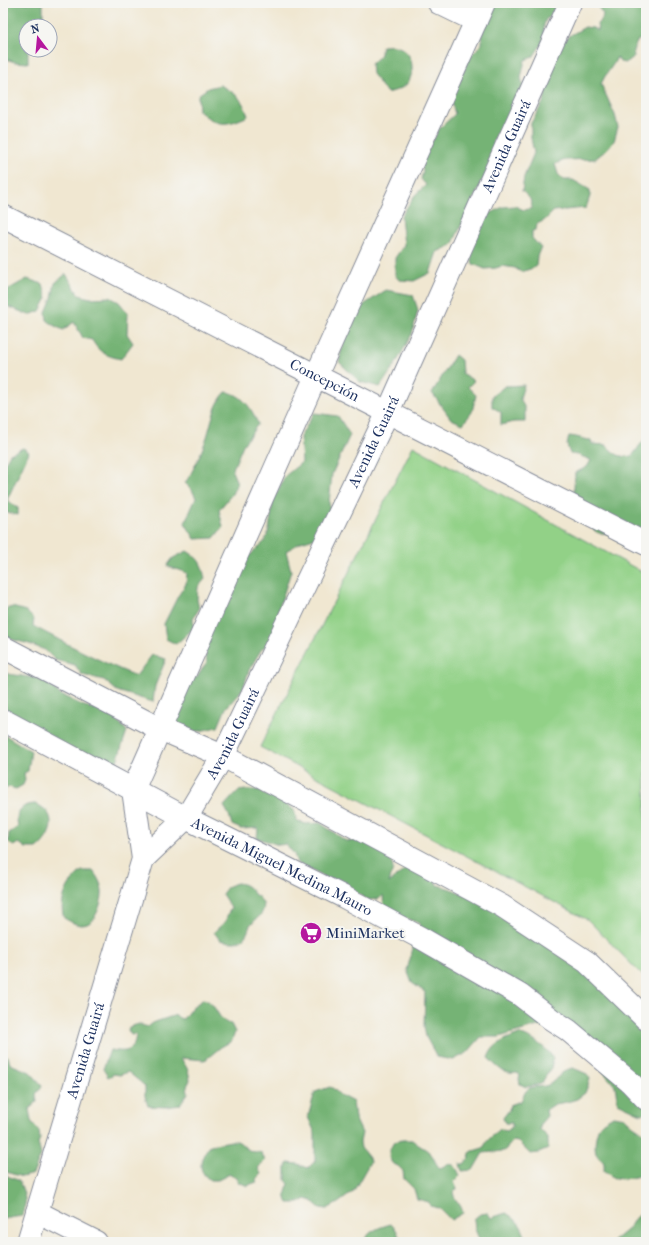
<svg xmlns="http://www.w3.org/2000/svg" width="649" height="1245" font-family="'IM FELL French Canon',serif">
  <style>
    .green { fill: #92d187; stroke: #568072 }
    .forest { fill: #75b374; stroke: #487169 }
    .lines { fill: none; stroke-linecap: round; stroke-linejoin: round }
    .street-casing { stroke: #868b98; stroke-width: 24 }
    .street { stroke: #fff; stroke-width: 22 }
    .labels { text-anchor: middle; stroke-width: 4; stroke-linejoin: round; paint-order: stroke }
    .street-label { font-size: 15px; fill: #1b2f5e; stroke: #f6f6f2 }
    .poi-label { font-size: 15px; fill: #1b2f5e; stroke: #f6f6f2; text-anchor: start }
  </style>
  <rect width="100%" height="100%" fill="#f6f6f2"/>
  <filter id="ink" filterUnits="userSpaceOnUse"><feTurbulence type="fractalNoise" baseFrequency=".025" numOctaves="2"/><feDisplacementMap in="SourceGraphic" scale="8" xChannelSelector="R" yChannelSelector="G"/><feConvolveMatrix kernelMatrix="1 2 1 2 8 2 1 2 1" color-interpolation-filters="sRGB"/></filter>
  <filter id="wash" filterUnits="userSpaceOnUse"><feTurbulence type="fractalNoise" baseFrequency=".012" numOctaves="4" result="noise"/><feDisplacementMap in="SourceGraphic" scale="16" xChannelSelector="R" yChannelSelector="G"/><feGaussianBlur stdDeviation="0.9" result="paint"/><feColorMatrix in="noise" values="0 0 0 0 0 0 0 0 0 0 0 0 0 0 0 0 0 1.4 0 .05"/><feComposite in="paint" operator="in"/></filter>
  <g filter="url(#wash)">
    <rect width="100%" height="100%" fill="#f0e7d1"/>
    <path class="green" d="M 413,446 L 646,574 L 646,979 L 588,920 L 260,747 Z"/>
    <path class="forest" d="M 3,3 L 43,3 L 43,20 L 38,26 L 26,26 L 26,50 L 28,50 L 28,63 L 15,62 L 3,58 Z
      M 482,3 L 557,3 L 550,17 L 546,19 L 544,25 L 544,37 L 541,45 L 533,57 L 525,60 L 521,78 L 523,85 L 507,125 C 498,128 496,135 493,143 L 498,148 L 452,245 L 437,252 L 430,273 L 414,281 L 399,280 L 395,275 L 395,258 L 404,245 L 401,216 L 415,195 L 426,185 L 421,179 L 423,171 L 421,162 L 439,129 L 455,114 L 450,97 L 471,55 L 482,44 Z
      M 595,3 L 646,3 L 646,38 L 638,40 L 633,50 L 634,57 L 625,63 L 620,62 L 617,57 C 613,67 605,74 601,84 L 615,115 L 618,127 L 614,141 L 605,151 L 595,159 L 565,160 L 555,164 L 558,174 L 564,180 L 573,180 L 590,190 L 590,196 L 586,208 L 554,211 L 545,220 L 537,224 L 536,230 L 532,231 L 532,238 L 541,248 L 537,256 L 536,267 L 521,272 L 515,268 L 502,266 L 496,268 L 485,269 L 473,264 L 469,252 L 481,219 L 489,214 L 503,207 L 515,206 L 524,210 L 532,208 L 530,199 L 522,191 L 524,177 L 534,153 L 531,138 L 531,123 L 544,101 L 546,91 L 551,79 L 549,72 L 561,44 L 569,36 L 585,27 L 593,28 L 598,31 L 597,24 L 602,19 L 603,14 Z
      M 382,46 C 386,46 391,45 395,46 C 411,49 416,67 409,81 C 405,88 395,91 387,93 L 372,74 L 371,64 L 380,56 Z
      M 220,85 C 237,94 242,98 248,116 C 226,126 218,127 199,111 L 198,95 L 208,88 Z
      M 66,274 L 79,295 L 90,298 L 110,297 L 119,302 L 128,313 L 127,334 L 133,343 L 121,359 C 107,356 99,353 92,340 L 83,338 L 74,322 L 63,330 L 55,326 L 47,320 L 46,312 L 52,298 L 55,283 Z
      M 27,279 L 43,284 L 47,298 L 40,311 L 29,315 L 7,306 L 3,311 L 3,291 L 9,289 Z
      M 386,290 L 413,295 L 418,310 L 412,334 L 395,365 L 380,387 L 360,382 L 339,362 L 343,342 L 356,310 Z
      M 455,355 L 461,360 L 462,373 L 474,381 L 468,387 L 476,395 L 472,412 L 463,424 L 451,419 L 432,393 Z
      M 524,385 L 520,398 L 525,409 L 525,422 L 514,422 L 501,425 L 501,412 L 492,407 L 492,396 L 505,386 Z
      M 226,392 C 243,394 252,409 258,424 L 243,445 L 232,471 L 237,483 L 232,494 L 219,510 L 223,527 L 214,538 L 195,539 L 185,523 L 196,498 L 192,490 L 185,483 C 192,474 203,449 207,437 C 212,421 214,404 226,392 Z
      M 314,413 L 338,416 L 350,435 L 332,474 L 329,503 L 333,532 L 301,542 L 286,551 L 291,571 L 280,605 L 272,640 L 261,650 L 249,670 L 243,689 L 226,708 L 218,727 L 176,736 L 177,681 L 197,677 L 207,662 L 201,628 L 226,607 L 236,588 L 246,559 L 265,541 L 269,530 L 273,500 L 285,476 L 302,462 L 300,437 Z
      M 569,436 C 577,436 583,440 591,440 L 592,444 L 606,445 C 615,454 618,458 632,456 L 646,437 L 646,544 L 636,546 L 622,545 C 618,539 612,535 605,533 C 603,533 600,534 599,533 C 589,531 573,498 574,489 C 574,483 575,478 575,473 L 587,467 L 591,460 L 578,455 L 570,454 L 567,445 Z
      M 23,448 L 29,452 L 7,500 L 18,508 L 18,515 L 3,512 L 3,466 L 10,454 Z
      M 187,551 C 200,559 202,564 205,579 L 198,587 L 197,599 L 199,609 L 193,618 L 194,628 L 176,644 L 166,639 L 164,624 L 178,596 L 186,584 L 187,573 L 167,566 L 173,558 Z
      M 12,607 L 26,611 L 34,619 L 33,626 C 67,644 101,662 136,676 L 152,655 L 166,659 L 155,686 L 153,702 L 117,691 L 104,680 L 82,675 L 75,665 L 55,660 L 45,650 L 29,644 L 7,638 L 3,635 L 3,619 L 6,609 Z
      M 3,669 L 8,674 L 42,679 L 61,695 L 84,706 L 101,710 L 117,720 L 127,731 L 116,764 L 99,768 L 3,717 Z
      M 3,734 L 31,751 L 28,771 L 24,773 L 25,780 L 23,785 L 16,789 L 9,787 L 5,789 L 3,793 Z
      M 246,790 L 261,790 L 265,795 L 278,798 L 294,810 L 297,821 L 306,824 L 320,823 L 346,841 L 362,841 L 390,855 L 393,869 L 389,883 L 409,866 L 429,866 L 437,885 L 451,889 L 474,898 L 646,1004 L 646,1113 L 641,1114 L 618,1103 L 615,1086 L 602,1070 L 597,1042 L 538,1026 L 499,1037 L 481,1037 L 467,1053 L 453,1060 L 437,1057 L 426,1037 L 424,1027 L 425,992 L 412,983 L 407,970 L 420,923 L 397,916 L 384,910 L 383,895 L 379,899 L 369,900 L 297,863 L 294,854 L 286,844 L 279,845 L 257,838 L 258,828 L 241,829 L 232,825 L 229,815 L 224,806 L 238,791 Z
      M 35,804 C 59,812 53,836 37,848 L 26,848 L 19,843 L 13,846 L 8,841 L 9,833 L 18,827 C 15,812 20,805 35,804 Z
      M 82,871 L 93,871 C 97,876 102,885 102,891 C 103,900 96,921 87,924 C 79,927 71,922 64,918 C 58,901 68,881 82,871 Z
      M 237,883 C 247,884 250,888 255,895 C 257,896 259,897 260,899 C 270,910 257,918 250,925 C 245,943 237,944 220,940 L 214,932 L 226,921 L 227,916 L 231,908 L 222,894 L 228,886 Z
      M 204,999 C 218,1004 217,1022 231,1024 L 235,1032 L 232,1041 L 221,1047 L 205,1060 L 181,1058 L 188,1070 L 190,1080 L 187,1086 L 188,1093 L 180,1105 L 166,1107 L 148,1106 L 145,1096 L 145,1086 L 128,1072 L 120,1075 L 114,1074 L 108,1077 L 103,1069 L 110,1050 C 125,1052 134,1054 136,1034 L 131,1035 L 128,1030 L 129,1027 L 139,1024 L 147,1027 L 152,1023 L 176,1015 L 179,1018 L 183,1019 L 192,1007 Z
      M 519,1034 C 531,1038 547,1047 553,1058 L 551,1068 L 541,1084 L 526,1087 L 520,1084 L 519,1079 L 520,1075 L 517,1073 C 503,1075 498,1067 488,1058 C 492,1044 506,1039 519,1034 Z
      M 3,1056 L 8,1056 L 10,1064 L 30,1072 L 42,1085 L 40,1089 L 36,1094 L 37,1102 L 29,1109 L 31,1121 L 39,1131 L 40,1139 L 38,1143 L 41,1155 L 33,1174 L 22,1177 L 3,1171 Z
      M 573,1068 L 587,1074 L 590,1079 L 585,1093 L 577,1099 L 567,1102 L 555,1104 L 546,1110 L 547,1116 L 541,1123 L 540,1129 L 548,1138 L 548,1149 L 539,1153 L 530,1154 L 518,1142 L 513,1141 L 504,1151 L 483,1153 L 473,1170 L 462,1171 L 460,1164 L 464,1164 L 469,1158 L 470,1153 L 473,1151 L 483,1148 L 488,1140 L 500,1129 L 507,1131 L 512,1127 L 512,1123 L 505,1123 L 503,1118 L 509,1110 L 510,1105 L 521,1101 C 523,1098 524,1093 527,1090 C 532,1085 542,1088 548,1085 C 558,1080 560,1070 573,1068 Z
      M 330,1087 L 334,1089 L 340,1095 L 353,1102 L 355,1118 L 362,1133 L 360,1142 L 361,1148 L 369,1158 L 370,1162 L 353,1192 L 338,1203 L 327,1209 L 320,1208 L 312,1201 L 306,1199 L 299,1203 L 288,1203 C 284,1196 286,1191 289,1184 L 286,1180 L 286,1166 L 288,1163 L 298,1164 L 308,1168 L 315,1161 L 315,1133 L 308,1117 L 315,1092 Z
      M 613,1116 L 626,1118 C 632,1128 640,1128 646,1136 L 646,1166 L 643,1174 C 635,1178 623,1180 614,1178 C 610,1176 608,1172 604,1171 C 605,1158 602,1163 597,1155 C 593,1148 596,1132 600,1125 C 603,1121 609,1119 613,1116 Z
      M 402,1140 L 412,1140 C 418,1146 426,1148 431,1154 C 435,1159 435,1164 440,1168 C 452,1162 455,1163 460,1176 L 454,1182 L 457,1189 L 453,1193 C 456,1203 461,1203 463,1213 L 451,1220 L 439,1208 L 430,1206 L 429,1202 L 417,1199 L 414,1189 L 404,1179 L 403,1171 L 398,1166 L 392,1163 L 389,1157 L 390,1149 L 394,1142 Z
      M 231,1141 C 242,1140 240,1145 249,1150 C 252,1152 258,1152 262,1153 L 265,1161 L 258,1168 L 261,1174 L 256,1179 L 257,1182 L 251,1184 L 248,1186 L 238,1182 L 237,1178 L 230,1174 L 218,1180 L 210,1180 C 196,1170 200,1158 210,1145 Z
      M 3,1175 C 14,1178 20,1179 23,1191 C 24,1195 26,1200 25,1204 C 24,1208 23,1212 22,1216 L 3,1219 Z
      M 645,1208 L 646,1208 L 646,1242 L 612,1242 L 629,1228 L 635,1218 Z
      M 488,1213 L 491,1218 L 506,1213 C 518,1220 524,1228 526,1242 L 487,1242 L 479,1239 L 475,1229 L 474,1219 L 480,1214 Z
      M 391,1224 L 397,1231 L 399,1237 L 408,1239 L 410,1242 L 363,1242 C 368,1231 380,1227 391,1224 Z"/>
  </g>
  <g filter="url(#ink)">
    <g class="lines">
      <g class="street-casing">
        <g id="street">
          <path d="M 439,3 L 476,21"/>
          <path id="s1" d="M 3,216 L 646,544"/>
          <path d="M 3,647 L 160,729 L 223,756 L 502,906 L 587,962 L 646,1019"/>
          <path id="s2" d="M 3,720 L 186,818 L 344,897 L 421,938 L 520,995 L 551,1019 L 568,1030 L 630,1082 L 646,1099"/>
          <path id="s3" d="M 143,859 L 186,818 L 223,756 L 388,412 L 570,3"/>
          <path d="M 37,1212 L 96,1242"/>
          <path id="s4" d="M 28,1242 L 143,859 L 133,790 L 316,376 L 484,3"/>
        </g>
      </g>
      <use href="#street" class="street"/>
    </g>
  </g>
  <defs>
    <g id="supermarket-disc" transform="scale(1.15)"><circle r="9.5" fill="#b5179e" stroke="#f6f6f2"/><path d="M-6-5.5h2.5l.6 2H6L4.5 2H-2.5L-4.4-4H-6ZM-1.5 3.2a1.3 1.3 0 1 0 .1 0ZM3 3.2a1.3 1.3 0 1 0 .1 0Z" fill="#fff"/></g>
  </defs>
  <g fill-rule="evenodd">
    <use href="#supermarket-disc" x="311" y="933"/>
  </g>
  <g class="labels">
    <g class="street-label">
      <text dy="5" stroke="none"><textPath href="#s3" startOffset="804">Avenida Guairá</textPath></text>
      <text dy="5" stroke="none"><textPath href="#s1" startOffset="361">Concepción</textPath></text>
      <text dy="5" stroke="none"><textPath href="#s3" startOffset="480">Avenida Guairá</textPath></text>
      <text dy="5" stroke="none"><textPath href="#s3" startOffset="156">Avenida Guairá</textPath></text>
      <text dy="5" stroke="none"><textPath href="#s2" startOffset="315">Avenida Miguel Medina Mauro</textPath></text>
      <text dy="5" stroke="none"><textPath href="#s4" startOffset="200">Avenida Guairá</textPath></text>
    </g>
    <g class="poi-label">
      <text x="326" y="938">MiniMarket</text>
    </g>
  </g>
  <rect width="649" height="1245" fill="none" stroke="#f6f6f2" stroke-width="16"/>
  <g transform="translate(38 38) rotate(344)"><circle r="19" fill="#f6f6f2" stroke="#9ea6b7"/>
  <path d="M0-3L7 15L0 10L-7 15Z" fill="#b5179e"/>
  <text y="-6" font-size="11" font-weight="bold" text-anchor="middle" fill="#1b2f5e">N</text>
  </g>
</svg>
